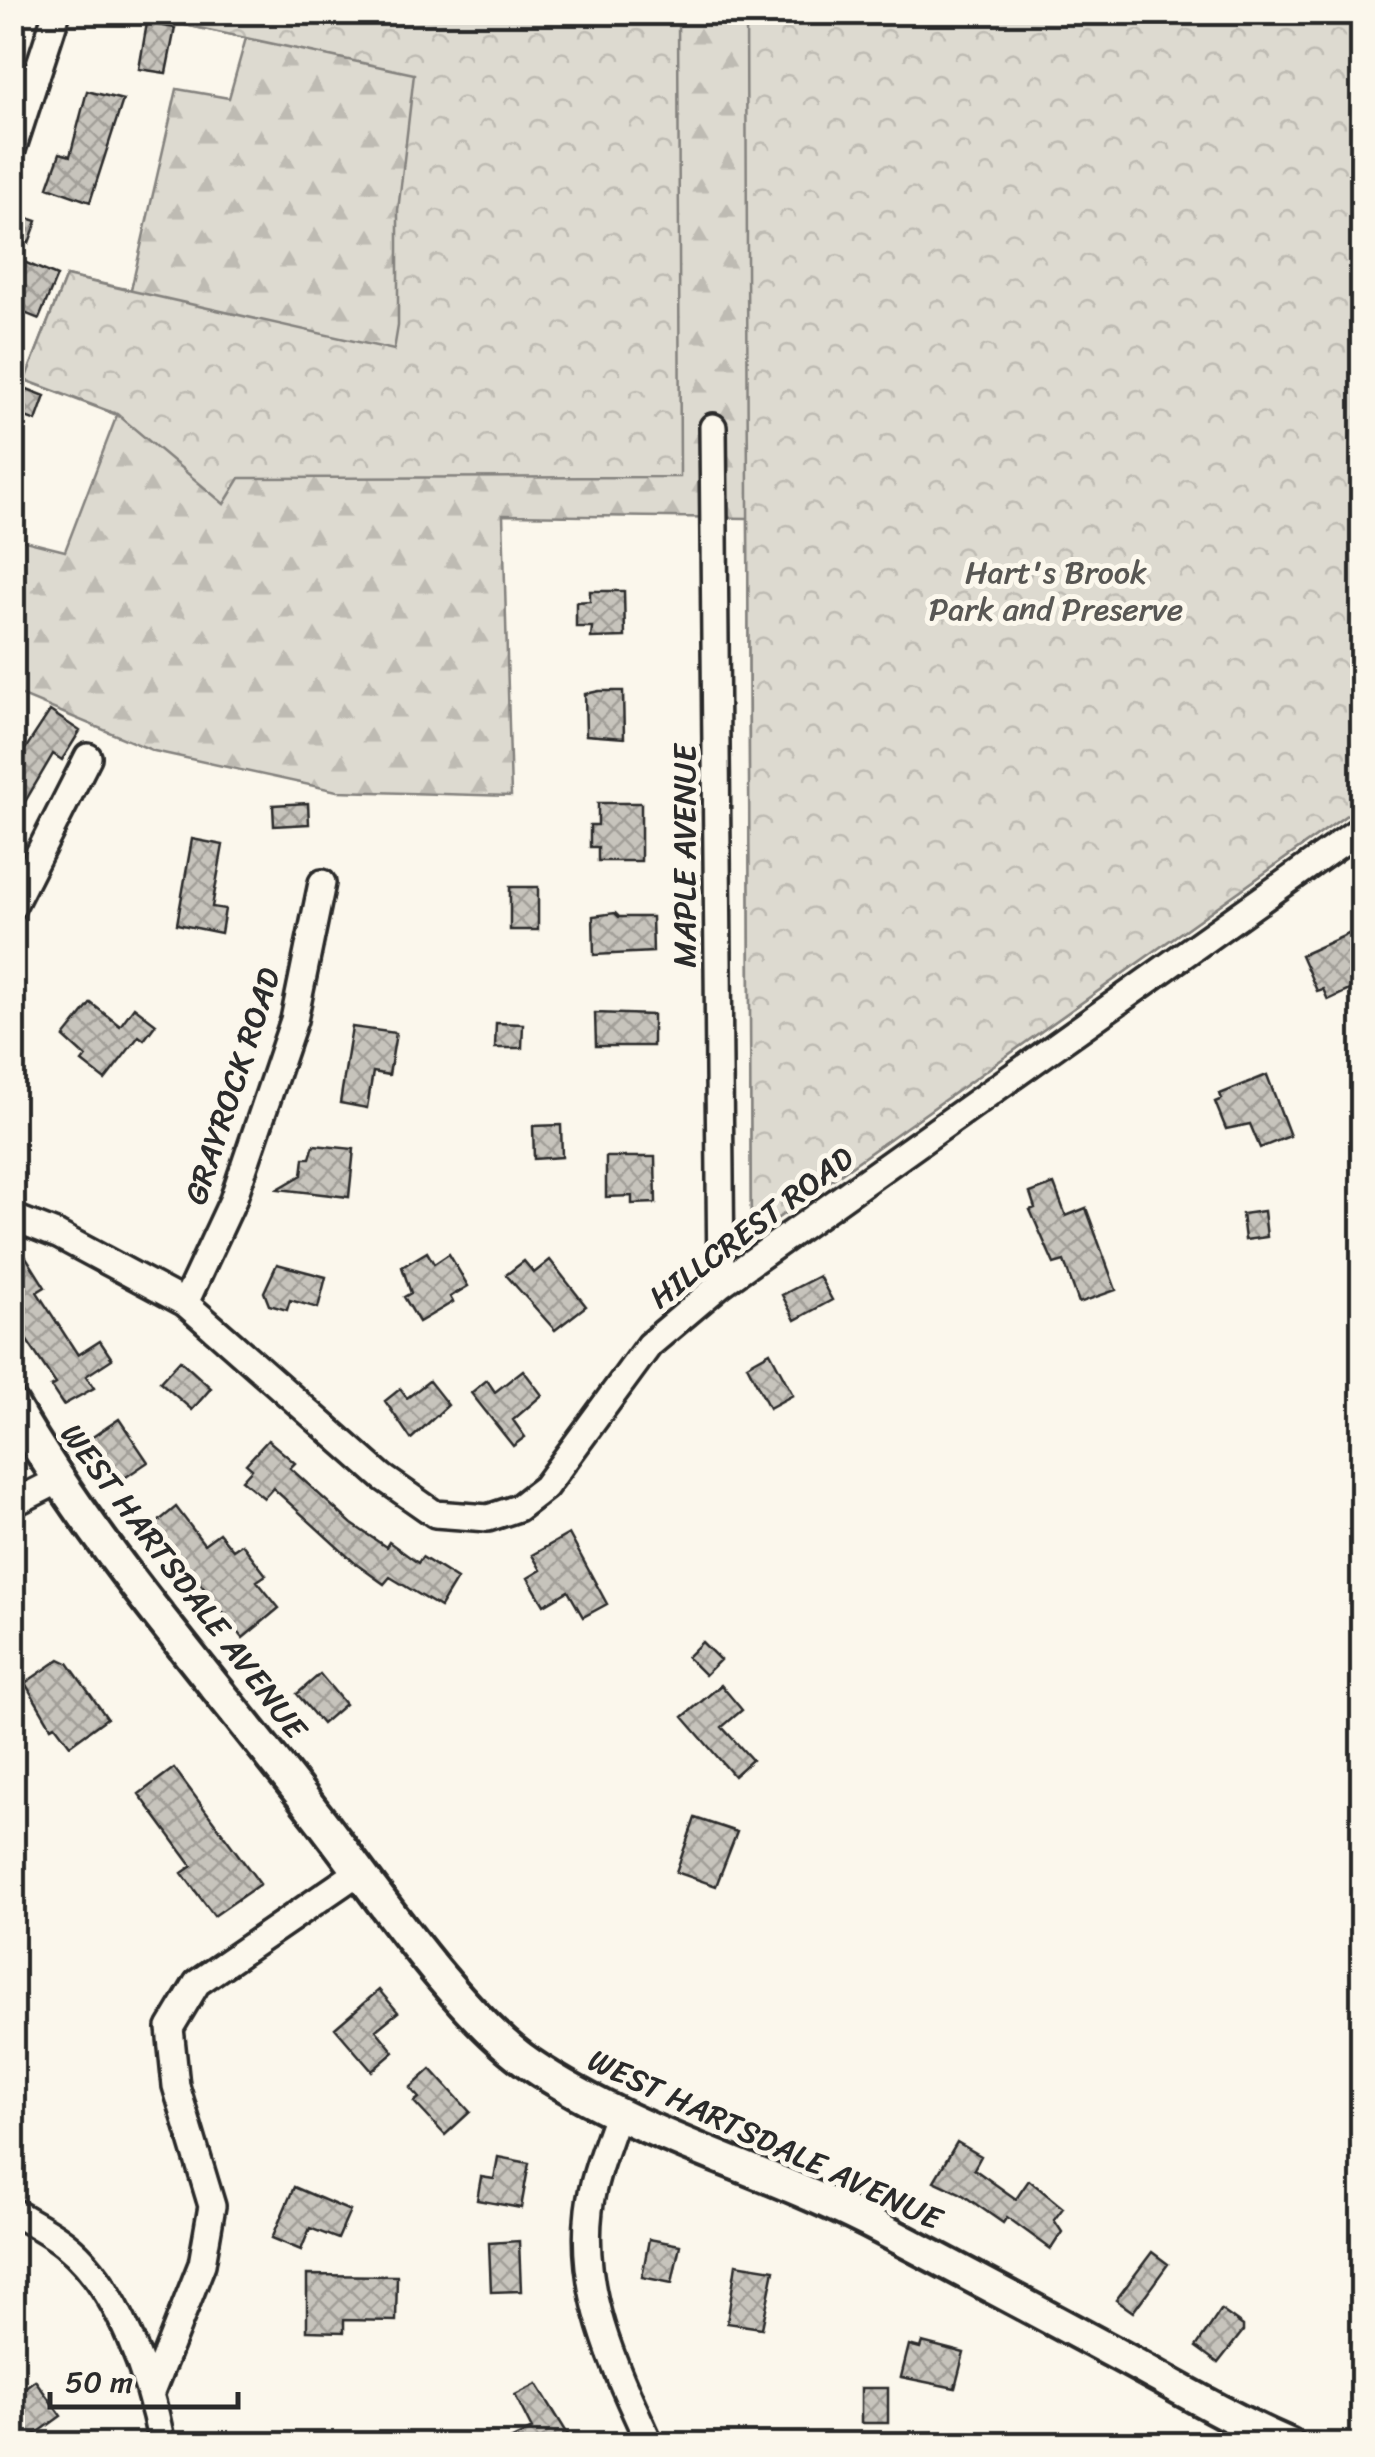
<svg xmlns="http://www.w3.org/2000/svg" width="1375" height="2457" font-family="Sriracha,sans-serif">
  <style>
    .forest { fill: url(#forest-firs); stroke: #84827e; stroke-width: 2.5 }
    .park { fill: url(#park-crowns); stroke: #84827e; stroke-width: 2.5 }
    .building { fill: url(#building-cross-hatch); stroke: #2b2b2b; stroke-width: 2.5 }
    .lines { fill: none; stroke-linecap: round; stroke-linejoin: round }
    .minor-casing { stroke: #2b2b2b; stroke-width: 32 }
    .major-casing { stroke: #2b2b2b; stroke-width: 38 }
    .minor { stroke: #fbf7ec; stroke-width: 25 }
    .major { stroke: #fbf7ec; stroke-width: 30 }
    .labels { text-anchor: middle; stroke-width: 10; stroke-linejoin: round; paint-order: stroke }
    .park-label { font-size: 32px; fill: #585754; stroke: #fbf7ec }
    .street-label { font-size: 32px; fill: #2b2b2b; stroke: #fbf7ec }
  </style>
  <defs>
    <pattern id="forest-firs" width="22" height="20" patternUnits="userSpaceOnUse" patternTransform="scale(2.5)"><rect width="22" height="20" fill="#dddad0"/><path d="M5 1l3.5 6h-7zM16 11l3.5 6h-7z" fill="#bebbb3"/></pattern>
    <pattern id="park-crowns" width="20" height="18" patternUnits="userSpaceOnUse" patternTransform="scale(2.5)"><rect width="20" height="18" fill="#dddad0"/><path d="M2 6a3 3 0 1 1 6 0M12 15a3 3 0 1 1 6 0" fill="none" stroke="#bebbb3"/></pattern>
    <pattern id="building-cross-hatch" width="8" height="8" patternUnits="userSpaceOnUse" patternTransform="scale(2.5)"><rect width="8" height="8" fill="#c7c4bc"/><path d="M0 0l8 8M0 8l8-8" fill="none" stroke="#a29f99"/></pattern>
  </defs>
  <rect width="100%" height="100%" fill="#fbf7ec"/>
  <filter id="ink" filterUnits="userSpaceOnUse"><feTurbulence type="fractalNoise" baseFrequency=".01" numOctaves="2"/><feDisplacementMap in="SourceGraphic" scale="20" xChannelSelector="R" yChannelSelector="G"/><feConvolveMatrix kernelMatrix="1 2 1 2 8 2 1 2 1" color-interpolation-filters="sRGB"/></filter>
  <g filter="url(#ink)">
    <path class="forest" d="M 129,13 L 1362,13 L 1362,804 L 751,1237 L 748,518 L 503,515 L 511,796 L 337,791 L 154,751 L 13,692 L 13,568 L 21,540 L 65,551 L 117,415 L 25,380 L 66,276 L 131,290 L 177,89 L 229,98 L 246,38 Z"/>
    <path class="park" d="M 129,13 L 678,13 L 680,477 L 240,478 L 224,504 L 117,414 L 25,380 L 66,276 L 394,350 L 398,326 L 398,211 L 414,74 Z
      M 746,13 L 1362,13 L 1362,804 L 751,1237 Z"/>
    <path class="building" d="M 147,23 L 175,28 L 166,73 L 139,69 Z
      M 87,91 L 123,100 L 90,202 L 48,187 L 60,153 L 70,156 Z
      M 12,213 L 37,221 L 29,243 L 12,237 Z
      M 12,257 L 57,276 L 39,319 L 12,308 Z
      M 12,383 L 45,396 L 36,421 L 12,412 Z
      M 590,591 L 624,591 L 625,637 L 591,638 L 592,627 L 576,627 L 576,602 L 590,601 Z
      M 599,691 L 623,691 L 624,738 L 586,735 L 585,694 Z
      M 50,711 L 80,731 L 62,760 L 53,754 L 12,824 L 12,769 Z
      M 308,803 L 309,824 L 274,826 L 273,805 Z
      M 598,803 L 641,803 L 641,861 L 598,861 L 598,847 L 590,847 L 590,825 L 598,825 Z
      M 192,839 L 223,845 L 212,907 L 225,909 L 221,933 L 177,924 Z
      M 510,887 L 538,887 L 538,930 L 510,930 Z
      M 615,913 L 619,917 L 652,917 L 653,952 L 594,955 L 593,916 Z
      M 1362,928 L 1362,975 L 1352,979 L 1356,987 L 1328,1000 L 1323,989 L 1317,991 L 1301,955 Z
      M 91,1003 L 120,1026 L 134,1007 L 156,1024 L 144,1040 L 139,1036 L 105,1080 L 82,1062 L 86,1057 L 64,1037 Z
      M 595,1013 L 653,1015 L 653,1046 L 596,1046 Z
      M 496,1023 L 523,1024 L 522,1048 L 495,1048 Z
      M 352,1027 L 396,1033 L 389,1075 L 373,1072 L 367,1108 L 340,1103 Z
      M 1267,1075 L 1290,1136 L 1260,1148 L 1250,1124 L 1226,1129 L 1215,1102 L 1222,1099 L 1220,1094 Z
      M 561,1125 L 562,1157 L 534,1159 L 533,1126 Z
      M 314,1145 L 354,1149 L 349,1197 L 278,1189 L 302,1175 L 304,1158 L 310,1158 Z
      M 606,1157 L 655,1157 L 656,1203 L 632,1204 L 632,1196 L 606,1197 Z
      M 1054,1184 L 1066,1216 L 1086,1208 L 1116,1290 L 1079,1303 L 1064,1261 L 1054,1264 L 1030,1210 L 1035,1208 L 1030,1193 Z
      M 1264,1211 L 1267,1237 L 1245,1240 L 1242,1214 Z
      M 427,1252 L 434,1264 L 449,1254 L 468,1286 L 450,1297 L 453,1302 L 419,1322 L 404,1297 L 411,1293 L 402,1267 Z
      M 26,1257 L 45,1287 L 37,1292 L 78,1355 L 100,1341 L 112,1359 L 86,1376 L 94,1388 L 63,1405 L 51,1387 L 56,1384 L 12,1318 L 12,1266 Z
      M 550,1260 L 586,1306 L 555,1330 L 506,1275 L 524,1261 L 534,1273 Z
      M 277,1264 L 326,1277 L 318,1308 L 290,1300 L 287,1310 L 269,1305 L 264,1292 Z
      M 819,1276 L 832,1300 L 795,1320 L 782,1295 Z
      M 770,1352 L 793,1395 L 769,1408 L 747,1365 Z
      M 180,1360 L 211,1388 L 192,1410 L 160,1382 Z
      M 523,1370 L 542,1395 L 513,1420 L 525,1437 L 513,1446 L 471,1393 L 487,1380 L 495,1392 Z
      M 429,1381 L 448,1405 L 411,1439 L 385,1401 L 400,1389 L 407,1398 Z
      M 119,1419 L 148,1462 L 117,1483 L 88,1440 Z
      M 268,1440 L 295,1463 L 290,1468 L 352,1524 L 386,1547 L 389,1542 L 418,1563 L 422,1557 L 457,1579 L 440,1607 L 390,1577 L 384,1584 L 356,1564 L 273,1488 L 264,1498 L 242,1480 L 252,1469 L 246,1464 Z
      M 176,1507 L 204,1544 L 219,1533 L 233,1550 L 242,1544 L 266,1575 L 257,1581 L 279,1608 L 243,1638 L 154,1525 Z
      M 569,1534 L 607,1604 L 583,1617 L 568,1591 L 544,1605 L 528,1578 L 541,1570 L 532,1555 Z
      M 702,1642 L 720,1660 L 705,1675 L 687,1657 Z
      M 60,1659 L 68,1663 L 107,1718 L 70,1745 L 55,1725 L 51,1727 L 25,1683 Z
      M 320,1674 L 345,1704 L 322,1724 L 297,1694 Z
      M 721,1685 L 742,1710 L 722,1727 L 752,1760 L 734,1776 L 683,1717 Z
      M 174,1768 L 260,1884 L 214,1916 L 182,1873 L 192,1866 L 139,1794 Z
      M 695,1818 L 737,1832 L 716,1886 L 676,1872 Z
      M 379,1990 L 398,2012 L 376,2030 L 394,2052 L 372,2071 L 335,2028 Z
      M 431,2069 L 470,2112 L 445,2135 L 414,2102 L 419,2098 L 410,2088 Z
      M 957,2142 L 981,2156 L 974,2169 L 1016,2199 L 1029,2180 L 1063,2208 L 1054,2220 L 1062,2232 L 1051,2249 L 1007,2217 L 1003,2223 L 960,2193 L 934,2181 Z
      M 498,2157 L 529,2163 L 521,2208 L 477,2200 L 481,2177 L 494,2179 Z
      M 294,2187 L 350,2211 L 338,2239 L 310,2228 L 301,2250 L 272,2238 Z
      M 649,2239 L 680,2245 L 672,2283 L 642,2277 Z
      M 519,2241 L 521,2291 L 491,2292 L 489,2243 Z
      M 1152,2252 L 1168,2264 L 1133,2312 L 1116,2300 Z
      M 736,2264 L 774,2270 L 762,2328 L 727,2323 Z
      M 307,2275 L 397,2276 L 396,2321 L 344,2320 L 344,2332 L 307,2331 Z
      M 1221,2310 L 1243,2326 L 1243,2331 L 1218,2363 L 1196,2347 Z
      M 922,2342 L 964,2353 L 955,2388 L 901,2377 L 909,2345 L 920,2348 Z
      M 35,2380 L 61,2416 L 22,2444 L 12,2444 L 12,2397 Z
      M 537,2384 L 569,2436 L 553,2444 L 502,2444 L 532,2429 L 515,2395 Z
      M 861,2388 L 888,2388 L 888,2423 L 861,2423 Z"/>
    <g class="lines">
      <g class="minor-casing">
        <path id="minor" d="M 12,150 L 57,12
          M 713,427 L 721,1284
          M 12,907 L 88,757
          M 12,1217 L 58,1235 L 185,1303 L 382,1477 L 435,1514 L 488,1518 L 518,1508 L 545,1487 L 649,1345 L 721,1284 L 1362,828
          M 185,1303 L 233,1200 L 294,1020 L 322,883
          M 12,1504 L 61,1479
          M 617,2114 C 607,2145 593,2177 589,2210 C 579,2295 616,2370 650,2444
          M 12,2211 C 30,2222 49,2231 65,2244 C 119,2286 150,2381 162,2444
          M 152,2390 L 202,2264 L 212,2206 L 176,2086 L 170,2028 L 197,1983 L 360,1871"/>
      </g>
      <g class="major-casing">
        <path id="major" d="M 12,1404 C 96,1550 213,1680 315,1813 C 372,1886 457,2014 530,2064 C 633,2134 758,2166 868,2222 C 949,2264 1029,2307 1109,2350 C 1169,2382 1226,2417 1289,2444"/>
      </g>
      <use href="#minor" class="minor"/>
      <use href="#major" class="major"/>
    </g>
  </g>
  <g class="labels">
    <g class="park-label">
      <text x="1056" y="583">Hart's Brook<tspan x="1056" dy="37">Park and Preserve</tspan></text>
    </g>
    <g class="street-label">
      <text transform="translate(684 856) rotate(-90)" y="11">MAPLE AVENUE</text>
      <text transform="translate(232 1086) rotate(-72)" y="11">GRAYROCK ROAD</text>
      <text transform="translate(751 1227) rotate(-37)" y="11">HILLCREST ROAD</text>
      <text transform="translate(184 1581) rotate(53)" y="11">WEST HARTSDALE AVENUE</text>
      <text transform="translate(765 2139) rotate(25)" y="11">WEST HARTSDALE AVENUE</text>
    </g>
  </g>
  <rect width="1375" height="2457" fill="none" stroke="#fbf7ec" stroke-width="50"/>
  <rect x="25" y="25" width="1325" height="2407" fill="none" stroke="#2b2b2b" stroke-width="4" filter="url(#ink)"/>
  <path d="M50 2392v15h188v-15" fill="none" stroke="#2b2b2b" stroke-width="5"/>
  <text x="65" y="2392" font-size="30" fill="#2b2b2b" stroke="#fbf7ec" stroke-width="8" paint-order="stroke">50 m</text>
</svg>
